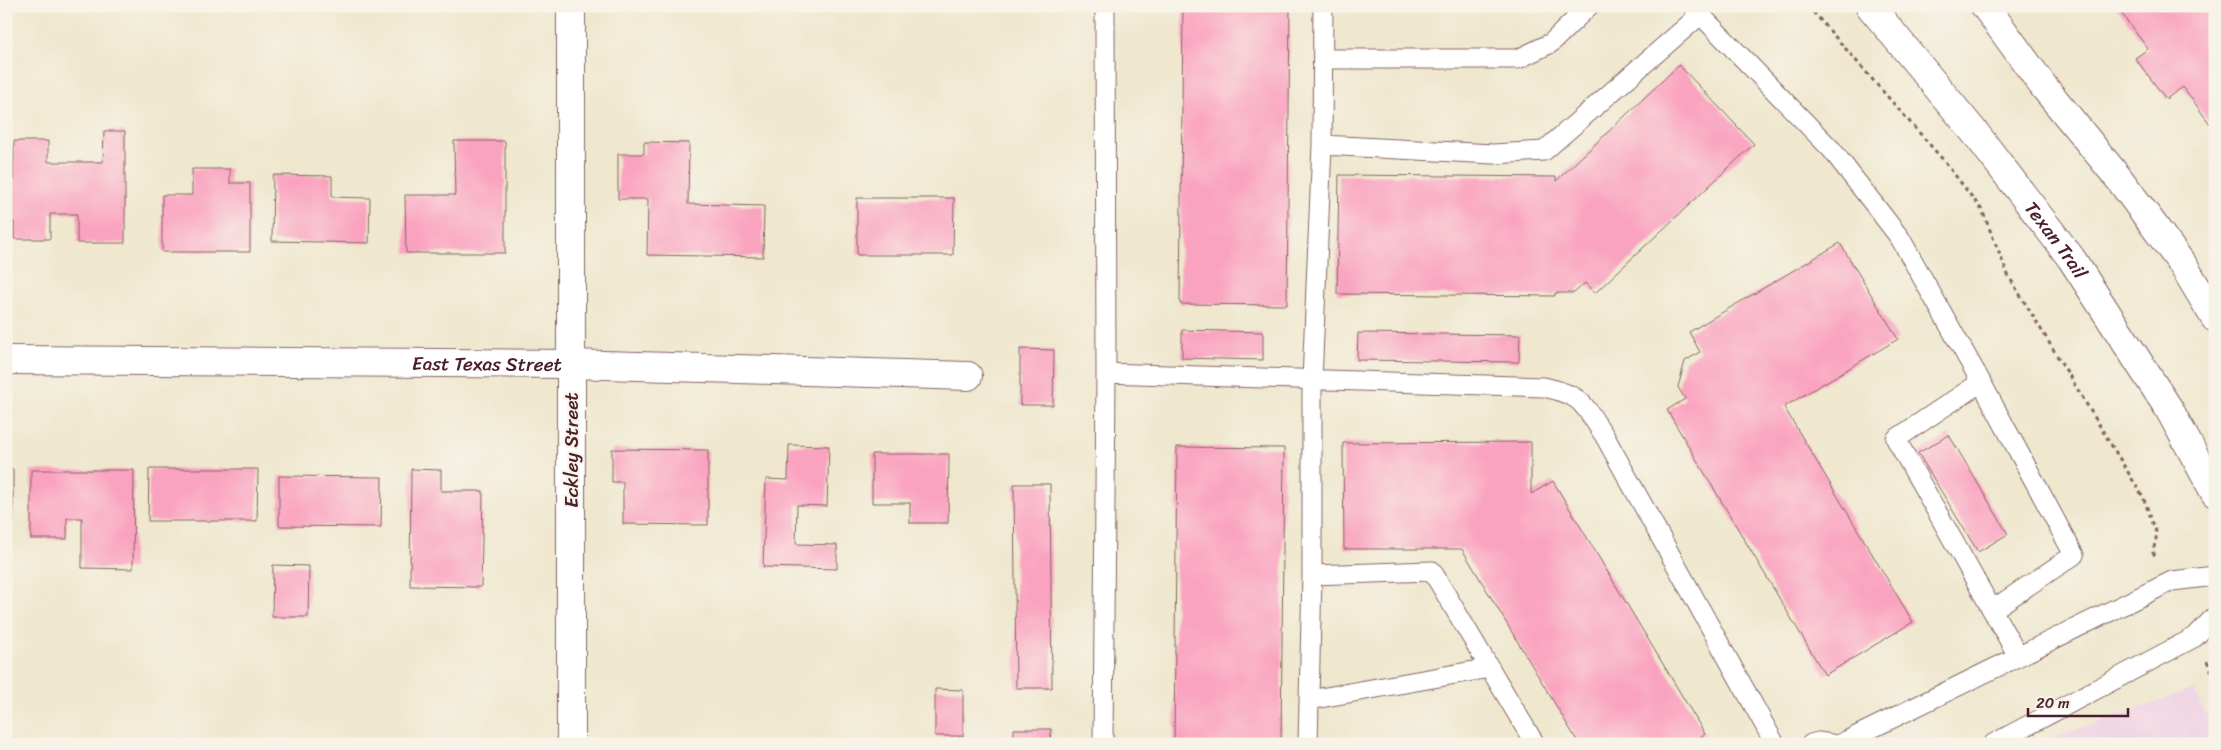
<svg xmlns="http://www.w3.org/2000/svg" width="2221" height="750" font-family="Sriracha,sans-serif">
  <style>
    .built { fill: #f0d0e4 }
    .building { fill: #faa3c0 }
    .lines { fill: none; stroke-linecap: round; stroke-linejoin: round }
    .service-casing { stroke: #846564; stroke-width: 21 }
    .minor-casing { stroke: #846564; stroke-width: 30 }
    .primary-casing { stroke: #846564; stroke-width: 30 }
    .path { stroke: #846564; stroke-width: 3; stroke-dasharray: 4 4; stroke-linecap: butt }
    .service { stroke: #fff; stroke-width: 19 }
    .minor { stroke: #fff; stroke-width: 28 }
    .primary { stroke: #fff; stroke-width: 28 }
    .labels { text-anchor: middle; stroke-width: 4; stroke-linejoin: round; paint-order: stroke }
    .street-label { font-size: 19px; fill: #4a1f2b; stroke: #f7f3e8 }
  </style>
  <rect width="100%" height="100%" fill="#f7f3e8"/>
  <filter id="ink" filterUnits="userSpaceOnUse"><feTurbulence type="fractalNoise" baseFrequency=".02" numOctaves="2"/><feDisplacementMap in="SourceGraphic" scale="10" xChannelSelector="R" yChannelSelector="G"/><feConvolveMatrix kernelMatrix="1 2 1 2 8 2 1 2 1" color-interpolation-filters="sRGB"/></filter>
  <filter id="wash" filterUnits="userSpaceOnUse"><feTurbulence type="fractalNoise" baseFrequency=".0096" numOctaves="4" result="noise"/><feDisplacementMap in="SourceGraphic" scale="20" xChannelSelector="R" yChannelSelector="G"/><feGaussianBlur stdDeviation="1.12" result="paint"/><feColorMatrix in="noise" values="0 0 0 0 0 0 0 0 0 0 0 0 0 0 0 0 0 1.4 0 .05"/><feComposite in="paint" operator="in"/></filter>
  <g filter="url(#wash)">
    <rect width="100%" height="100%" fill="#efe7ce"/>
    <path class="built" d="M 2194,689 L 2215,734 L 2215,744 L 2035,744 Z"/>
    <g id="blocks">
      <path class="building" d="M 1183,6 L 1290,6 L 1287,305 L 1180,304 Z
        M 2116,6 L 2215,6 L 2215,120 L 2210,124 L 2183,87 L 2166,99 L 2135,58 L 2148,49 Z
        M 1679,65 L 1754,144 L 1595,293 L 1585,283 L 1574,293 L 1555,293 L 1555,296 L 1337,294 L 1339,175 L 1556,177 L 1556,181 Z
        M 104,131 L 125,131 L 125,243 L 77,243 L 77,214 L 50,214 L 50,239 L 14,239 L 14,222 L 6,222 L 6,188 L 13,188 L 14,141 L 48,141 L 48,162 L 103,162 Z
        M 454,141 L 505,141 L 505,253 L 406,253 L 405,195 L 455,195 Z
        M 644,142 L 689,143 L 688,204 L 764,206 L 763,257 L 647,255 L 648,199 L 618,199 L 618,154 L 644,154 Z
        M 192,169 L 230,169 L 230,183 L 250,183 L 250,252 L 162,252 L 162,195 L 192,195 Z
        M 273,175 L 332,176 L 332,197 L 370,198 L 369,243 L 272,241 Z
        M 857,198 L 954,198 L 953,255 L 857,255 Z
        M 1840,243 L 1898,339 L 1784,407 L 1913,622 L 1825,675 L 1667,410 L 1685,399 L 1678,387 L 1685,361 L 1700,352 L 1689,332 Z
        M 1182,330 L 1263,332 L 1263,360 L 1182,358 Z
        M 1358,333 L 1520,335 L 1519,362 L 1357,360 Z
        M 1020,349 L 1054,350 L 1053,405 L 1020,405 Z
        M 1949,435 L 2008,534 L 1978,552 L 1918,453 Z
        M 1531,442 L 1531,494 L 1553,481 L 1705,734 L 1689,744 L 1579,744 L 1462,549 L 1344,549 L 1343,443 Z
        M 789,445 L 829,446 L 827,506 L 797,505 L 796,544 L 837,545 L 837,569 L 763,567 L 766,479 L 788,480 Z
        M 1177,447 L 1284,448 L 1281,744 L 1174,744 Z
        M 612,449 L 708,450 L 708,525 L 623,524 L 623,482 L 612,482 Z
        M 872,454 L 949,454 L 948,523 L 910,523 L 910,503 L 872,503 Z
        M 6,469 L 13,469 L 13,522 L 6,522 Z
        M 149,469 L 258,469 L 257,521 L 148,521 Z
        M 411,469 L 441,470 L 441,491 L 483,491 L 481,587 L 410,586 Z
        M 31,470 L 134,470 L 133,569 L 82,568 L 82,518 L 67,518 L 67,539 L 31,539 Z
        M 279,476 L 382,477 L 381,527 L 279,526 Z
        M 1014,484 L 1050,484 L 1052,688 L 1016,688 Z
        M 273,565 L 309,566 L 308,617 L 272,617 Z
        M 935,689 L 963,690 L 963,736 L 935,736 Z
        M 1014,729 L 1051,729 L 1050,744 L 1014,744 Z"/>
    </g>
  </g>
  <g filter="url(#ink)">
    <use href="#blocks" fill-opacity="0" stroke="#846564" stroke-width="1"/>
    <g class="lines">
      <g class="service-casing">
        <path id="service" d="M 1105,6 L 1106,373
          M 1692,6 L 1832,150 L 1900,238 L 1981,382
          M 1324,59 L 1518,59 L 1551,43 L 1589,6
          M 1322,145 L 1493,154 L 1544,151 L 1700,15
          M 1312,575 L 1432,571 L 1535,744
          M 1992,610 L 2074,555 L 1981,382 L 1896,439 L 2018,656
          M 1309,700 L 1490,668
          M 1103,744 L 1106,373 L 1544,387 C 1584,396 1582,403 1604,435 L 1775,744
          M 1308,744 L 1312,575 L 1312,381 L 1322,145 L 1323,6
          M 1811,744 L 1818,742 L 1831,744
          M 1840,744 L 2172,581 L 2215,576
          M 1993,744 L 2195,637 L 2215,616"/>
      </g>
      <g class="minor-casing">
        <g id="minor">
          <path id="s1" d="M 6,360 L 571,364 L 968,376"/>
          <path d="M 571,744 L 571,6"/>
        </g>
      </g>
      <g class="primary-casing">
        <g id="primary">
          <path id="s2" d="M 1870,6 L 1980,139 L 2071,258 L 2169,409 L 2215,493"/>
          <path d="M 1985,6 L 2044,87 L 2120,180 L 2183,265 L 2215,318"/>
        </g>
      </g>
      <path class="path" d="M 1808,6 L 1945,162 L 1982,210 L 2008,275 L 2143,497 L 2157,534 L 2153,552 L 2157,559
        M 2207,661 L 2215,678"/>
      <use href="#service" class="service"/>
      <use href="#minor" class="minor"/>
      <use href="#primary" class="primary"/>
    </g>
  </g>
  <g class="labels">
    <g class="street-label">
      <text dy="7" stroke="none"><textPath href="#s2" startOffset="299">Texan Trail</textPath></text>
      <text dy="7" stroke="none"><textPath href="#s1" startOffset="481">East Texas Street</textPath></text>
      <text transform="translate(571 450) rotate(-90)" y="7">Eckley Street</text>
    </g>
  </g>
  <rect width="2221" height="750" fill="none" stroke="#f7f3e8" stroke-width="25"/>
  <path d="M2028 708v8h100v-8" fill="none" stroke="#4a1f2b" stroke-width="2.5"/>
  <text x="2036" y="708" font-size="15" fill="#4a1f2b" stroke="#f7f3e8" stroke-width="4" paint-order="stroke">20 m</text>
</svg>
